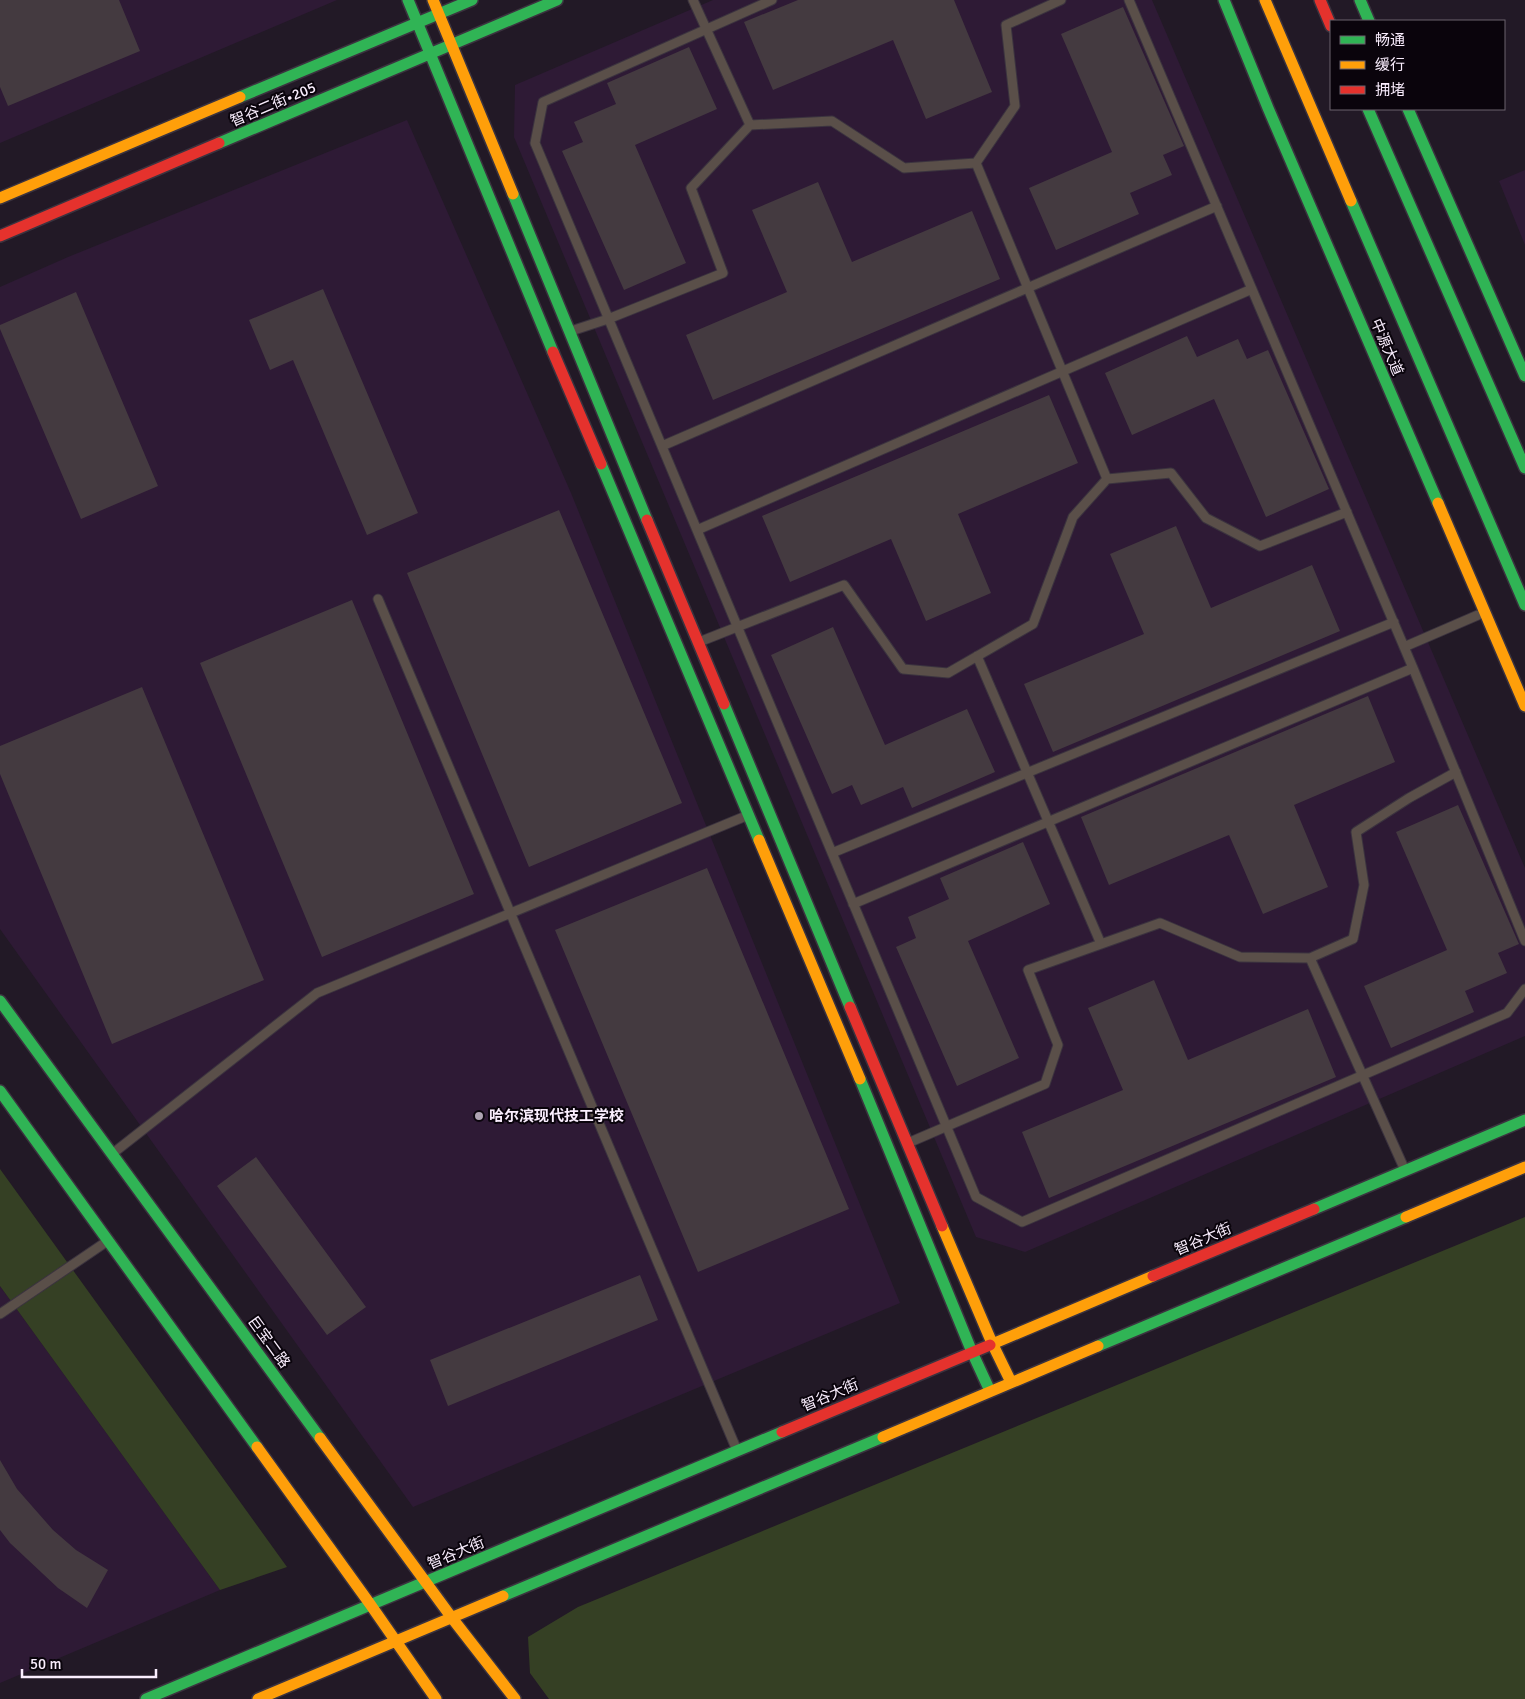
<svg xmlns="http://www.w3.org/2000/svg" width="1525" height="1699" font-family="Signika,'Noto Sans SC',sans-serif">
  <style>
    .built { fill: #2e1a35 }
    .green { fill: #354024 }
    .building { fill: #443a40 }
    .lines { fill: none; stroke-linecap: round; stroke-linejoin: round }
    .lane-casing { stroke: #3b333f; stroke-width: 11 }
    .fast-casing { stroke: #3b333f; stroke-width: 14 }
    .slow-casing { stroke: #3b333f; stroke-width: 14 }
    .jam-casing { stroke: #3b333f; stroke-width: 14 }
    .lane { stroke: #5a4f49; stroke-width: 9 }
    .fast { stroke: #30b455; stroke-width: 11 }
    .slow { stroke: #ff9f0a; stroke-width: 11 }
    .jam { stroke: #e5322d; stroke-width: 11 }
    .poi-dot { fill: #aea3b2; stroke: #0a040c; stroke-width: 2 }
    .labels { text-anchor: middle; stroke-width: 4; stroke-linejoin: round; paint-order: stroke }
    .street-label { font-size: 15px; fill: #faeefe; stroke: #0a040c }
    .poi-label { font-size: 15px; font-weight: bold; fill: #faeefe; stroke: #0a040c; text-anchor: start }
  </style>
  <rect width="100%" height="100%" fill="#221926"/>
  <path class="built" d="M 0,0 L 337,0 L 0,143 Z
    M 713,0 L 1152,0 L 1525,868 L 1525,1036 L 1025,1252 L 976,1237 L 514,137 L 515,85 Z
    M 407,120 L 571,493 L 900,1303 L 413,1507 L 0,929 L 0,287 L 68,257 Z
    M 1525,170 L 1525,245 L 1499,181 Z
    M 0,1286 L 220,1590 L 0,1683 Z"/>
  <path class="green" d="M 0,1169 L 287,1567 L 220,1590 L 0,1286 Z
    M 1525,1217 L 1525,1699 L 549,1699 L 530,1673 L 528,1637 L 578,1607 Z"/>
  <path class="building" d="M 0,0 L 119,0 L 140,51 L 8,106 L 0,87 Z
    M 798,0 L 954,0 L 992,92 L 926,119 L 893,40 L 773,90 L 744,22 Z
    M 1123,7 L 1184,146 L 1163,155 L 1172,175 L 1130,193 L 1139,214 L 1056,250 L 1029,188 L 1112,152 L 1061,34 Z
    M 689,47 L 717,109 L 635,145 L 686,263 L 624,290 L 562,151 L 583,142 L 574,122 L 616,104 L 607,83 Z
    M 818,182 L 852,262 L 972,211 L 1000,279 L 713,400 L 686,335 L 787,292 L 752,210 Z
    M 323,289 L 418,513 L 367,535 L 293,360 L 270,370 L 249,320 Z
    M 76,292 L 158,486 L 81,519 L 0,329 L 0,325 Z
    M 1187,336 L 1197,357 L 1238,339 L 1247,359 L 1268,350 L 1329,489 L 1266,517 L 1214,399 L 1132,435 L 1105,373 Z
    M 1049,395 L 1078,463 L 958,514 L 991,593 L 926,621 L 891,539 L 790,582 L 762,516 Z
    M 559,510 L 682,803 L 529,867 L 407,573 Z
    M 1176,526 L 1211,608 L 1312,565 L 1340,631 L 1053,752 L 1024,684 L 1144,634 L 1110,554 Z
    M 352,600 L 474,894 L 322,957 L 200,663 Z
    M 833,627 L 885,745 L 967,709 L 995,772 L 912,808 L 903,787 L 861,805 L 852,785 L 832,794 L 771,655 Z
    M 142,687 L 264,980 L 112,1044 L 0,774 L 0,746 Z
    M 1368,696 L 1395,762 L 1294,805 L 1328,887 L 1263,914 L 1229,835 L 1109,885 L 1081,817 Z
    M 1458,805 L 1519,944 L 1498,953 L 1507,973 L 1465,991 L 1474,1012 L 1391,1048 L 1364,986 L 1447,950 L 1396,832 Z
    M 1023,842 L 1050,904 L 968,941 L 1019,1058 L 957,1086 L 896,947 L 916,938 L 908,917 L 949,899 L 940,878 Z
    M 707,868 L 849,1209 L 698,1272 L 555,930 Z
    M 1154,980 L 1188,1060 L 1308,1009 L 1336,1077 L 1049,1198 L 1022,1132 L 1123,1090 L 1088,1008 Z
    M 256,1157 L 366,1307 L 327,1335 L 217,1186 Z
    M 640,1275 L 658,1320 L 448,1406 L 430,1360 Z
    M 0,1460 L 17,1489 L 53,1530 L 76,1550 L 108,1570 L 87,1608 L 58,1588 L 10,1543 L 0,1530 Z"/>
  <g class="lines">
    <g class="lane-casing">
      <path id="lane" d="M 693,0 L 750,125
        M 772,0 L 543,102 L 535,143 L 976,1197 L 1022,1222 L 1507,1013 L 1525,989
        M 1129,0 L 1413,668 L 1525,941
        M 976,163 L 1107,479
        M 571,331 L 608,319 L 723,273 L 691,188 L 750,125 L 832,121 L 904,168 L 976,163 L 1015,106 L 1006,25 L 1061,0
        M 662,446 L 1217,206
        M 697,530 L 1252,289
        M 378,599 L 736,1448
        M 699,642 L 844,585 L 903,669 L 948,673 L 1033,624 L 1073,517 L 1107,479 L 1171,473 L 1206,518 L 1260,546 L 1347,512
        M 1404,647 L 1478,615
        M 977,656 L 1101,944
        M 832,853 L 1394,622
        M 853,904 L 1413,668
        M 1310,958 L 1404,1168
        M 908,1143 L 1045,1084 L 1058,1045 L 1028,970 L 1160,923 L 1240,957 L 1310,958 L 1353,939 L 1364,885 L 1356,832 L 1409,798 L 1456,772
        M 112,1154 L 317,993 L 746,816
        M 0,1314 L 106,1242"/>
    </g>
    <g class="fast-casing">
      <path id="fast" d="M 408,0 L 553,352
        M 1224,0 L 1268,108 L 1438,503
        M 1360,0 L 1369,21
        M 240,97 L 472,0
        M 1368,109 L 1525,468
        M 1408,109 L 1525,376
        M 219,143 L 557,0
        M 513,194 L 647,520
        M 1351,201 L 1525,605
        M 601,464 L 759,840
        M 724,704 L 850,1007
        M 0,1001 L 320,1438
        M 860,1079 L 972,1352 L 990,1391
        M 0,1091 L 257,1447
        M 1314,1209 L 1525,1120
        M 1098,1346 L 1406,1217
        M 503,1596 L 883,1437
        M 146,1699 L 782,1432"/>
    </g>
    <g class="slow-casing">
      <path id="slow" d="M 433,0 L 513,194
        M 1265,0 L 1351,201
        M 0,198 L 240,97
        M 1438,503 L 1525,706
        M 759,840 L 860,1079
        M 1406,1217 L 1525,1167
        M 942,1226 L 992,1343 L 1011,1382
        M 990,1345 L 1153,1276
        M 883,1437 L 1098,1346
        M 320,1438 L 452,1618 L 515,1699
        M 257,1447 L 370,1604 L 436,1699
        M 258,1699 L 503,1596"/>
    </g>
    <g class="jam-casing">
      <path id="jam" d="M 1320,0 L 1331,26
        M 0,236 L 219,143
        M 553,352 L 601,464
        M 647,520 L 724,704
        M 850,1007 L 942,1226
        M 1153,1276 L 1314,1209
        M 782,1432 L 990,1345"/>
    </g>
    <use href="#lane" class="lane"/>
    <use href="#fast" class="fast"/>
    <use href="#slow" class="slow"/>
    <use href="#jam" class="jam"/>
  </g>
  <circle class="poi-dot" cx="479" cy="1116" r="5"/>
  <g class="labels">
    <g class="street-label">
      <text transform="translate(273 104) rotate(-23)" y="5">智谷二街•205</text>
      <text transform="translate(1387 347) rotate(67)" y="5">中源大道</text>
      <text transform="translate(1203 1239) rotate(-23)" y="5">智谷大街</text>
      <text transform="translate(269 1342) rotate(54)" y="5">巨宝二路</text>
      <text transform="translate(830 1395) rotate(-23)" y="5">智谷大街</text>
      <text transform="translate(456 1553) rotate(-23)" y="5">智谷大街</text>
    </g>
    <g class="poi-label">
      <text x="489" y="1121">哈尔滨现代技工学校</text>
    </g>
  </g>
  <rect x="1330" y="20" width="175" height="90" fill="#0a040c" stroke="#6a626d"/>
  <rect x="1340" y="36" width="25" height="8" fill="#30b455" stroke="#6a626d"/>
  <text x="1375" y="45" font-size="15" fill="#faeefe">畅通</text>
  <rect x="1340" y="61" width="25" height="8" fill="#ff9f0a" stroke="#6a626d"/>
  <text x="1375" y="70" font-size="15" fill="#faeefe">缓行</text>
  <rect x="1340" y="86" width="25" height="8" fill="#e5322d" stroke="#6a626d"/>
  <text x="1375" y="95" font-size="15" fill="#faeefe">拥堵</text>
  <path d="M22 1669v8h134v-8" fill="none" stroke="#faeefe" stroke-width="2.5"/>
  <text x="30" y="1669" font-size="15" fill="#faeefe" stroke="#0a040c" stroke-width="4" paint-order="stroke">50 m</text>
</svg>
